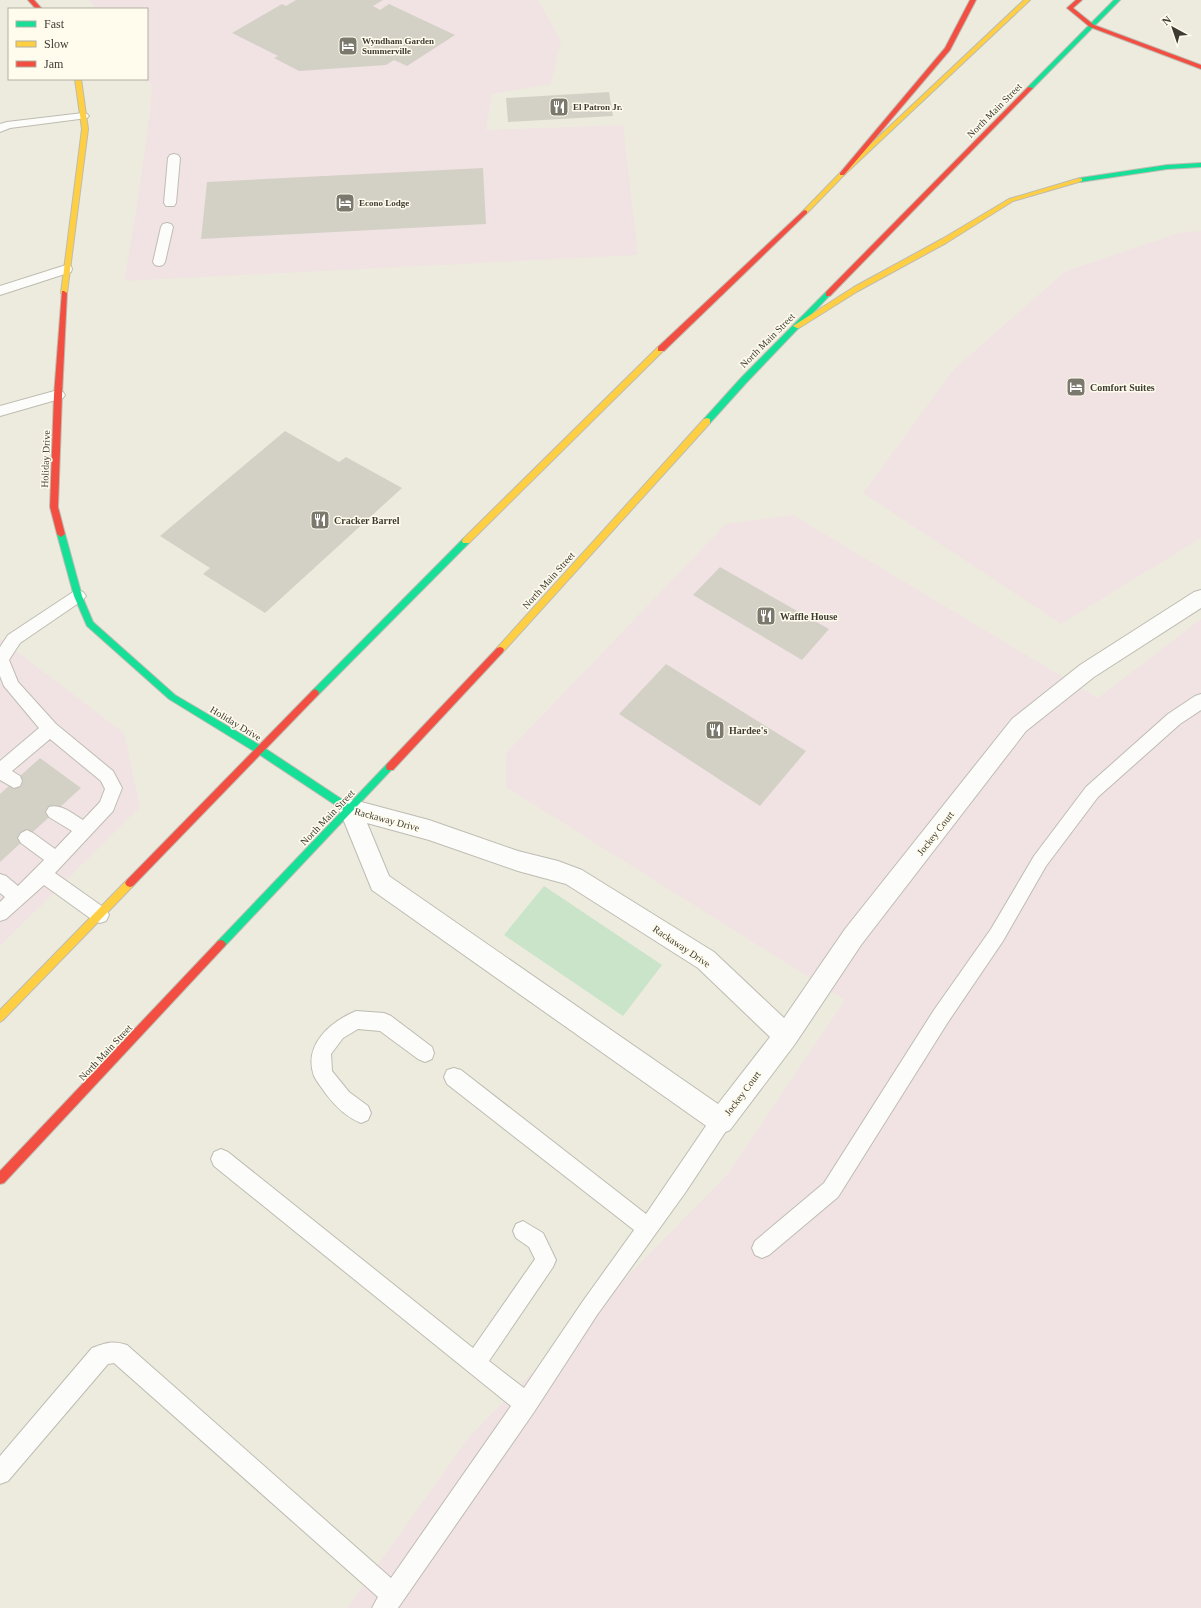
<svg xmlns="http://www.w3.org/2000/svg" width="1201" height="1608" font-family="Georgia,serif">
  <style>
    .commercial { fill: #f1e3e3 }
    .green { fill: #c9e4c8 }
    .building { fill: #d3d1c6 }
    .lines { fill: none; stroke-linecap: round; stroke-linejoin: round }
    .lane-casing { stroke: #bebcb2; stroke-width: 2 }
    .street-casing { stroke: #bebcb2; stroke-width: 2 }
    .fast-casing { stroke: #bebcb2; stroke-width: 2 }
    .slow-casing { stroke: #bebcb2; stroke-width: 2 }
    .jam-casing { stroke: #bebcb2; stroke-width: 2 }
    .lane { fill: #fcfcfa; fill-rule: evenodd }
    .street { fill: #fcfcfa; fill-rule: evenodd }
    .fast { fill: #16e098; fill-rule: evenodd }
    .slow { fill: #ffcf43; fill-rule: evenodd }
    .jam { fill: #f24e42; fill-rule: evenodd }
    .labels { text-anchor: middle; stroke-width: 3; stroke-linejoin: round; paint-order: stroke }
    .far-poi-label { font-size: 9px; font-weight: bold; fill: #3e3c32; stroke: #fffced; text-anchor: start }
    .street-label { font-size: 10px; fill: #3e3c32; stroke: #fffced }
    .poi-label { font-size: 10px; font-weight: bold; fill: #3e3c32; stroke: #fffced; text-anchor: start }
  </style>
  <rect width="100%" height="100%" fill="#edebdd"/>
  <path class="commercial" d="M 89,0 L 538,0 L 561,41 L 551,84 L 492,94 L 486,130 L 623,125 L 638,255 L 124,281 L 134,224 L 150,113 L 152,86 L 147,79 L 147,9 L 96,9 Z
    M 1201,231 L 1201,538 L 1061,624 L 863,493 L 955,368 L 1066,271 L 1179,233 Z
    M 793,515 L 1098,698 L 1201,619 L 1201,1608 L 347,1608 L 469,1437 L 727,1175 L 845,1000 L 506,787 L 506,753 L 726,524 Z
    M 0,639 L 124,733 L 140,807 L 0,946 Z"/>
  <path class="green" d="M 544,886 L 662,965 L 623,1016 L 504,935 Z"/>
  <path class="building" d="M 296,0 L 383,0 L 373,6 L 380,10 L 389,4 L 455,35 L 407,66 L 394,60 L 386,65 L 299,71 L 274,58 L 278,56 L 232,33 L 282,4 L 286,6 Z
    M 609,92 L 613,116 L 508,122 L 506,98 Z
    M 483,168 L 486,224 L 201,239 L 207,182 Z
    M 285,431 L 339,462 L 346,457 L 402,488 L 265,613 L 203,574 L 210,568 L 160,536 Z
    M 720,567 L 829,629 L 802,660 L 693,595 Z
    M 666,664 L 806,751 L 760,806 L 619,714 Z
    M 40,758 L 81,788 L 0,862 L 0,794 Z"/>
  <g class="lines">
    <g class="lane-casing">
      <path id="lane" d="M 83,113 L 87,114 L 89,116 L 87,118 L 10,128 L 0,132 L 0,124 L 7,122 Z
        M 174,154 L 178,155 L 180,158 L 176,203 L 174,206 L 166,206 L 164,203 L 168,158 L 170,155 Z
        M 167,223 L 171,224 L 173,227 L 165,262 L 163,265 L 159,266 L 155,265 L 153,262 L 161,227 L 163,224 Z
        M 66,265 L 71,266 L 72,269 L 71,272 L 0,295 L 0,286 Z
        M 58,390 L 63,392 L 65,395 L 63,398 L 0,416 L 0,406 Z
        M 78,590 L 83,592 L 86,596 L 83,600 L 20,643 L 9,660 L 18,682 L 56,724 L 113,771 L 122,788 L 113,811 L 55,873 L 106,909 L 109,915 L 106,921 L 100,923 L 94,921 L 44,885 L 6,919 L 0,921 L 0,902 L 5,897 L 0,893 L 0,874 L 6,876 L 18,886 L 44,860 L 21,843 L 18,838 L 21,833 L 27,830 L 33,833 L 55,849 L 72,831 L 49,817 L 46,812 L 49,807 C 61,803 73,814 83,820 L 100,802 L 105,789 L 101,781 L 50,739 L 12,771 L 20,776 L 22,781 L 20,786 L 14,788 L 0,780 L 0,761 L 39,728 L 4,686 L 0,676 L 0,647 L 8,635 L 73,592 Z
        M 1201,694 L 1201,710 L 1180,724 L 1098,797 L 1046,866 L 1003,941 L 948,1022 L 838,1197 L 769,1255 L 762,1258 L 755,1255 L 752,1248 L 755,1241 L 824,1183 L 934,1010 L 991,929 L 1034,856 L 1086,787 L 1168,714 L 1195,696 Z
        M 356,1011 L 384,1013 L 391,1016 L 432,1047 L 434,1053 L 432,1059 L 425,1062 L 418,1059 L 380,1031 L 358,1029 L 343,1038 L 331,1054 L 332,1071 L 349,1092 L 368,1106 L 371,1113 L 368,1120 L 361,1123 C 346,1117 335,1106 326,1094 C 322,1088 317,1082 314,1076 C 303,1045 330,1022 356,1011 Z
        M 454,1068 L 461,1070 L 646,1214 L 714,1114 L 721,1111 L 728,1114 L 731,1121 L 728,1128 L 685,1193 L 597,1315 L 534,1412 L 398,1608 L 372,1608 L 378,1597 L 114,1363 L 108,1364 L 8,1481 L 0,1484 L 0,1456 L 92,1348 C 105,1343 113,1340 127,1345 L 391,1578 L 511,1406 L 214,1166 L 211,1159 L 214,1152 L 221,1149 L 228,1152 L 473,1348 L 535,1259 L 529,1247 L 516,1238 L 513,1231 L 516,1224 L 523,1221 L 543,1233 L 556,1260 L 553,1267 L 489,1361 L 524,1388 L 583,1301 L 634,1230 L 447,1084 L 444,1077 L 447,1070 Z"/>
    </g>
    <g class="street-casing">
      <path id="street" d="M 1201,590 L 1201,608 L 1094,677 L 1026,731 L 861,945 L 795,1044 L 730,1130 L 721,1134 L 712,1130 L 372,890 L 339,809 L 342,802 L 350,799 L 429,820 L 518,851 L 558,861 L 582,870 L 714,952 L 784,1018 L 845,929 L 1012,719 L 1080,665 L 1194,592 ZM 367,823 L 429,840 L 518,871 L 566,884 L 698,968 L 770,1037 L 718,1104 L 389,876 Z"/>
    </g>
    <g class="fast-casing">
      <path id="fast" d="M 1114,0 L 1120,0 L 1032,89 L 1028,89 L 1028,87 Z
        M 1201,163 L 1201,167 L 1167,169 L 1080,182 L 1077,180 L 1080,178 L 1167,165 Z
        M 826,292 L 828,292 L 831,294 L 747,382 L 710,423 L 704,423 L 704,419 L 741,378 Z
        M 61,531 L 65,534 L 82,596 L 93,622 L 175,695 L 263,747 L 349,804 L 387,764 L 393,764 L 394,767 L 224,947 L 221,948 L 218,947 L 216,944 L 218,941 L 343,810 L 257,753 L 169,699 L 87,626 L 74,596 L 57,534 Z
        M 466,538 L 469,539 L 470,541 L 469,543 L 318,695 L 312,695 L 311,693 L 312,691 L 463,539 Z"/>
    </g>
    <g class="slow-casing">
      <path id="slow" d="M 1024,0 L 1030,0 L 844,175 L 807,213 L 803,213 L 803,211 L 840,173 Z
        M 75,79 L 81,79 L 88,129 L 67,293 L 64,295 L 61,293 L 82,129 Z
        M 1080,178 L 1082,179 L 1082,181 L 1013,201 L 946,243 L 858,291 L 799,328 L 797,328 L 793,326 L 854,287 L 942,239 L 1009,199 Z
        M 658,347 L 664,347 L 665,349 L 469,543 L 463,543 L 462,541 L 463,539 Z
        M 707,418 L 710,419 L 710,423 L 503,652 L 497,652 L 496,650 L 497,648 L 704,419 Z
        M 130,879 L 133,880 L 135,883 L 133,886 L 3,1020 L 0,1022 L 0,1010 L 127,880 Z"/>
    </g>
    <g class="jam-casing">
      <path id="jam" d="M 28,0 L 34,0 L 42,9 L 36,9 Z
        M 970,0 L 976,0 L 950,50 L 844,175 L 840,175 L 840,173 L 945,48 Z
        M 1076,0 L 1082,0 L 1073,8 L 1094,25 L 1201,65 L 1201,69 L 1090,27 L 1067,8 Z
        M 1028,87 L 1033,88 L 830,296 L 826,296 L 826,292 Z
        M 805,210 L 807,211 L 807,213 L 664,351 L 658,351 L 658,347 L 803,211 Z
        M 62,291 L 64,291 L 67,293 L 62,395 L 58,507 L 65,534 L 61,537 L 57,534 L 50,507 L 54,395 Z
        M 500,647 L 503,648 L 504,650 L 503,652 L 393,770 L 387,770 L 386,767 L 387,764 L 497,648 Z
        M 315,689 L 318,691 L 319,693 L 318,695 L 133,886 L 130,887 L 127,886 L 125,883 L 127,880 L 312,691 Z
        M 221,940 L 224,941 L 226,944 L 224,947 L 4,1183 L 0,1184 L 0,1171 L 218,941 Z"/>
    </g>
    <use href="#lane" class="lane"/>
    <use href="#street" class="street"/>
    <use href="#fast" class="fast"/>
    <use href="#slow" class="slow"/>
    <use href="#jam" class="jam"/>
  </g>
  <defs>
    <g id="hotel-square" transform="scale(1)"><rect x="-9" y="-9" width="18" height="18" rx="4" fill="#7b796e" stroke="#fffced"/><path d="M-6-4.5h1.5V1H6V5H4.5V3h-9V5H-6ZM-4 0a1.8 1.8 0 1 1 3.6 0ZM.5 0V-2.5h3Q6-2.5 6 0Z" fill="#fff"/></g>
    <g id="restaurant-square" transform="scale(1)"><rect x="-9" y="-9" width="18" height="18" rx="4" fill="#7b796e" stroke="#fffced"/><path d="M-5-6h1v4h1v-4h1v4h1v-4h1v5L-1.5 .5V6h-2V.5L-5-1ZM5-6V6H3V1.5H1.5Q1.5-4 5-6Z" fill="#fff"/></g>
  </defs>
  <g fill-rule="evenodd">
    <use href="#hotel-square" x="348" y="46"/>
    <use href="#restaurant-square" x="559" y="107"/>
    <use href="#hotel-square" x="345" y="203"/>
    <use href="#hotel-square" x="1076" y="387"/>
    <use href="#restaurant-square" x="320" y="520"/>
    <use href="#restaurant-square" x="766" y="616"/>
    <use href="#restaurant-square" x="715" y="730"/>
  </g>
  <g class="labels">
    <g class="far-poi-label">
      <text x="362" y="44">Wyndham Garden<tspan x="362" dy="10">Summerville</tspan></text>
      <text x="573" y="110">El Patron Jr.</text>
      <text x="359" y="206">Econo Lodge</text>
    </g>
    <g class="street-label">
      <text transform="translate(994 110) rotate(-45)" y="4">North Main Street</text>
      <text transform="translate(767 340) rotate(-45)" y="4">North Main Street</text>
      <text transform="translate(45 459) rotate(-88)" y="4">Holiday Drive</text>
      <text transform="translate(548 580) rotate(-48)" y="4">North Main Street</text>
      <text transform="translate(236 723) rotate(31)" y="4">Holiday Drive</text>
      <text transform="translate(327 817) rotate(-46)" y="4">North Main Street</text>
      <text transform="translate(387 819) rotate(15)" y="4">Rackaway Drive</text>
      <text transform="translate(935 833) rotate(-52)" y="4">Jockey Court</text>
      <text transform="translate(682 946) rotate(34)" y="4">Rackaway Drive</text>
      <text transform="translate(105 1052) rotate(-47)" y="4">North Main Street</text>
      <text transform="translate(742 1093) rotate(-53)" y="4">Jockey Court</text>
    </g>
    <g class="poi-label">
      <text x="1090" y="391">Comfort Suites</text>
      <text x="334" y="524">Cracker Barrel</text>
      <text x="780" y="620">Waffle House</text>
      <text x="729" y="734">Hardee's</text>
    </g>
  </g>
  <rect x="8" y="8" width="140" height="72" fill="#fffced" stroke="#b2afa2"/>
  <rect x="16" y="21" width="20" height="6" fill="#16e098" stroke="#b2afa2"/>
  <text x="44" y="28" font-size="12" fill="#3e3c32">Fast</text>
  <rect x="16" y="41" width="20" height="6" fill="#ffcf43" stroke="#b2afa2"/>
  <text x="44" y="48" font-size="12" fill="#3e3c32">Slow</text>
  <rect x="16" y="61" width="20" height="6" fill="#f24e42" stroke="#b2afa2"/>
  <text x="44" y="68" font-size="12" fill="#3e3c32">Jam</text>
  <g transform="translate(1173 28) rotate(320)" stroke="#fffced" stroke-width="3" paint-order="stroke">
  <path d="M0-3L7 15L0 10L-7 15Z" fill="#3e3c32"/>
  <text y="-6" font-size="11" font-weight="bold" text-anchor="middle" fill="#3e3c32">N</text>
  </g>
</svg>
